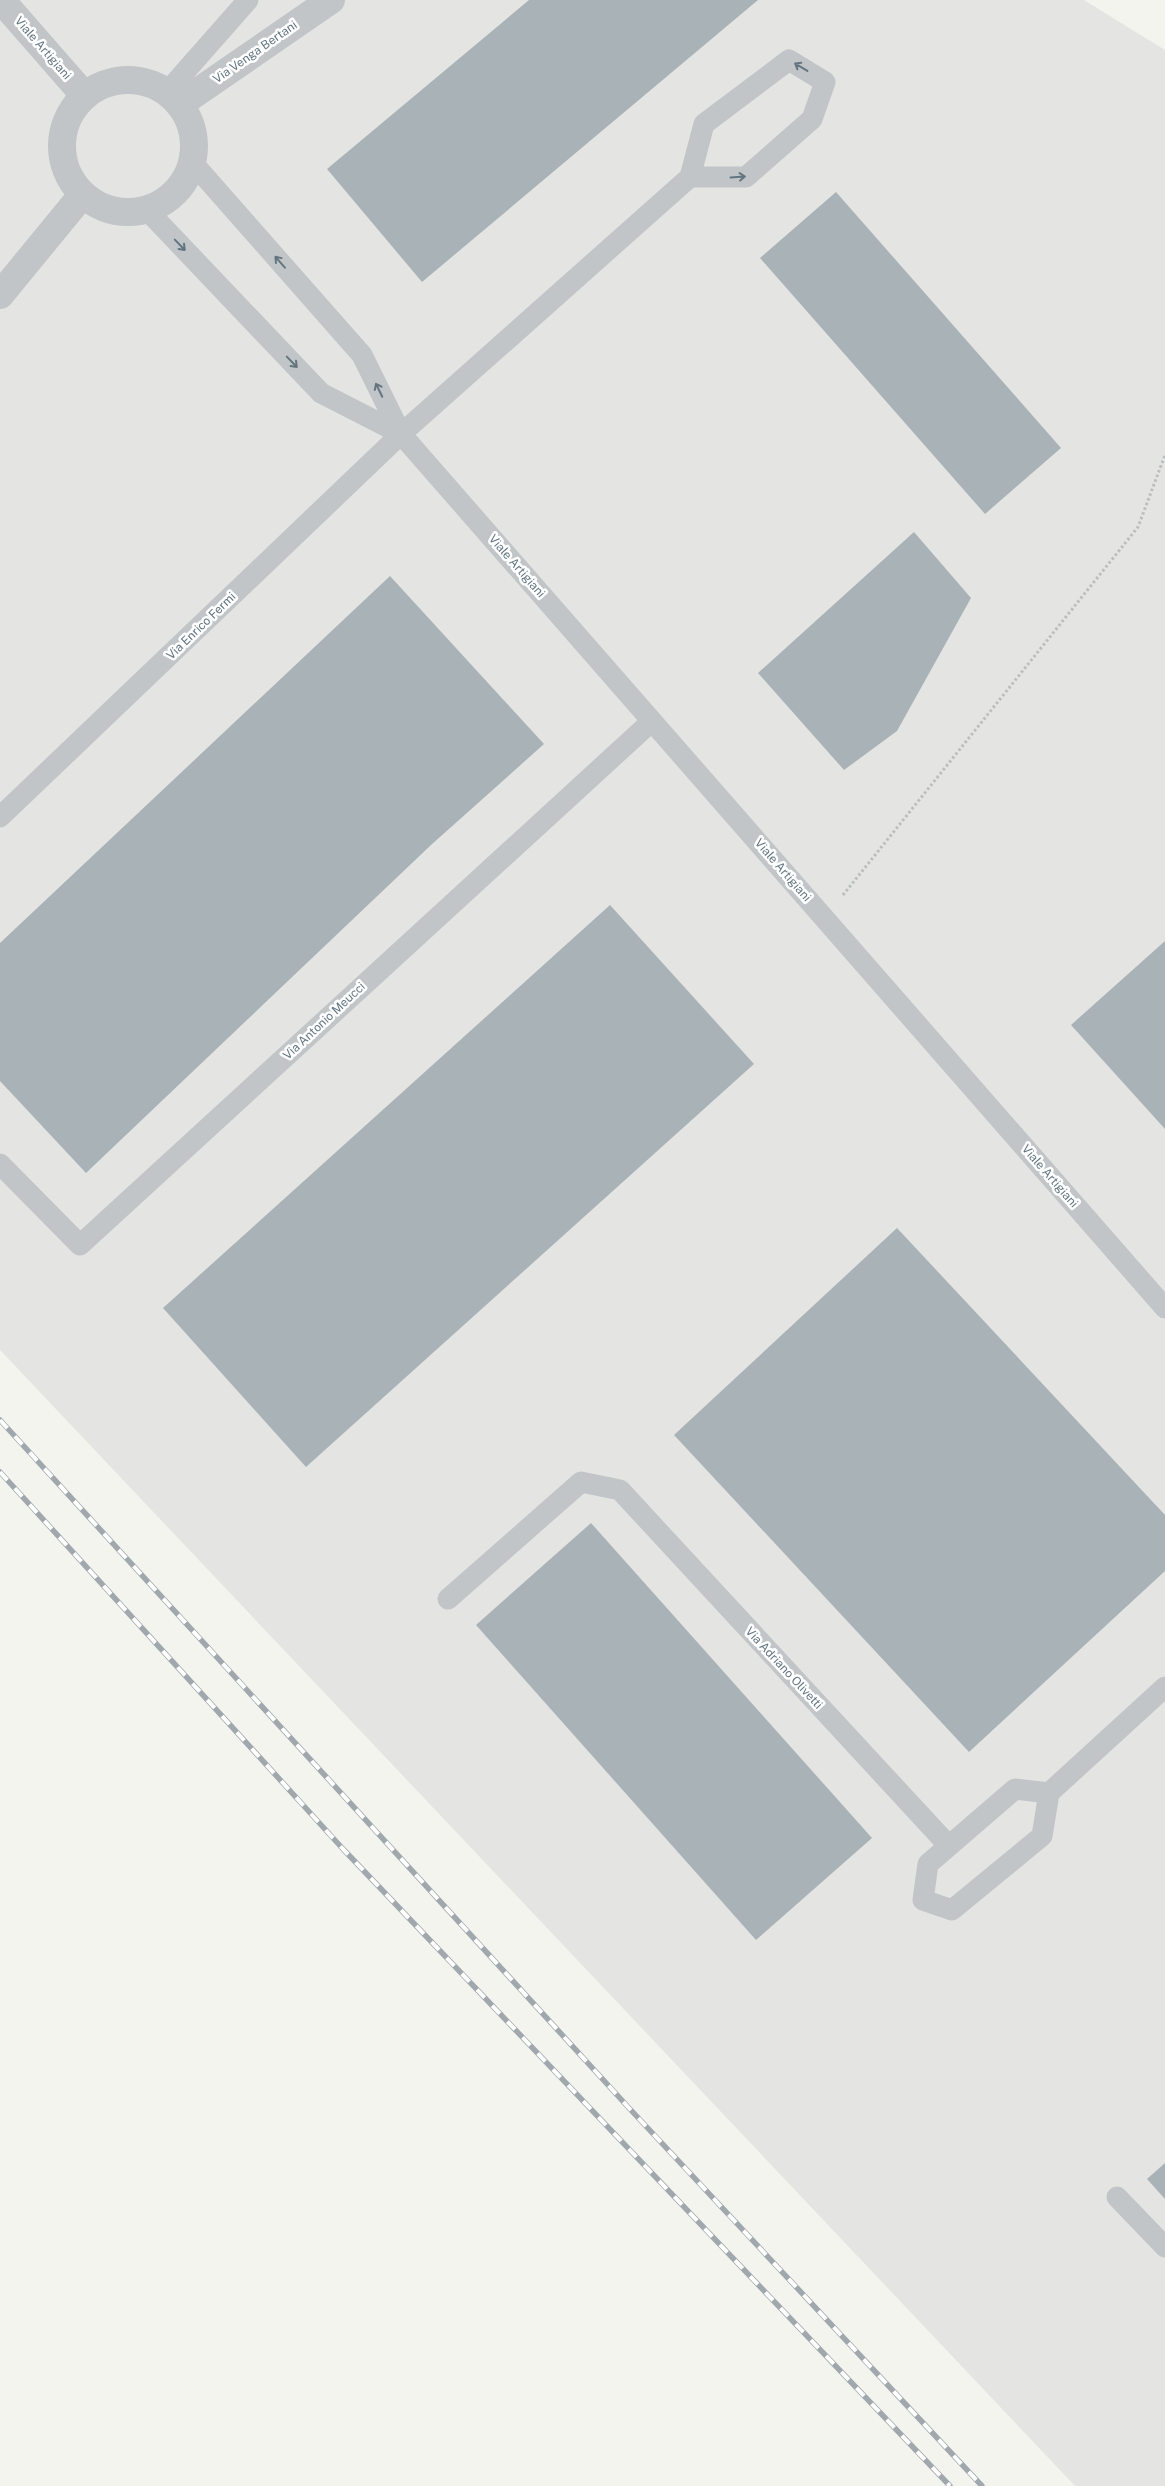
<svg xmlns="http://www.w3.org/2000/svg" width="1165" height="2486" font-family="'Public Sans',sans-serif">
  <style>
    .built { fill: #e4e5e3 }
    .building { fill: #a9b2b6 }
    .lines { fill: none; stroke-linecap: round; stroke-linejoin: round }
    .path { stroke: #bbbdbf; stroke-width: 3; stroke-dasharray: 2.5 2.5; stroke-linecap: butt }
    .service { stroke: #c1c5c8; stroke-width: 21 }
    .minor { stroke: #c1c5c8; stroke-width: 28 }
    .rail-casing { stroke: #a1a8ad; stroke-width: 5.5 }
    .rail { stroke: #fff; stroke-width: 4; stroke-dasharray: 11; stroke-linecap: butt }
    .oneway { stroke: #627581 }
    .labels { text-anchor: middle; stroke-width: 5; stroke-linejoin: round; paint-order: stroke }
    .street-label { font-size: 12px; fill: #627581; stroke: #fff }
  </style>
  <rect width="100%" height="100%" fill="#f4f4ef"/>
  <path class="built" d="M 0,0 L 1084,0 L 1165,50 L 1165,2486 L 1075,2486 L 0,1350 Z"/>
  <path class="building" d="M 529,0 L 758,0 L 422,282 L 327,169 Z
    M 836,192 L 1061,448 L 985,514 L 760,258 Z
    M 914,532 L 971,598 L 897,731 L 844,770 L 758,673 Z
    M 390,576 L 544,744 L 431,845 L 86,1173 L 0,1081 L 0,943 Z
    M 610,905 L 754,1064 L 306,1467 L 163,1308 Z
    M 1165,941 L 1165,1129 L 1071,1025 Z
    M 897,1228 L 1165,1515 L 1165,1571 L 969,1752 L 674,1435 Z
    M 591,1523 L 872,1838 L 756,1940 L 476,1625 Z
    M 1165,2163 L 1165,2199 L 1147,2179 Z"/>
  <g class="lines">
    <path class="path" d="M 843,895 L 1138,527 L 1165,455"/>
    <path class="service" d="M 167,92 L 248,0
      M 192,162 L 362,355 L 401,434 L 1165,1308
      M 146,209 L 321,393 L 401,434
      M 0,817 L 401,434 L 690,177 L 704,124 L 789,60 L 825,82 L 812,119 L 746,177 L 690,177
      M 0,1164 L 80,1245 L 652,721
      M 448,1599 L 581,1482 L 620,1490 L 949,1846
      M 1015,1789 L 1049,1793 L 1042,1836 L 952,1910 L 923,1900 L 928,1864 Z
      M 1049,1793 L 1165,1687
      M 1117,2197 L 1165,2247"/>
    <path class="minor" d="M 1,0 L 85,96
      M62 146a66 66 0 1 1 132 0a66 66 0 1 1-132 0Z
      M 180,104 L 331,0
      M 0,295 L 83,194"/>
    <g class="rail-casing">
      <path id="rail" d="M 0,1420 L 629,2108 L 982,2486
        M 0,1472 L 343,1849 L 950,2486"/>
    </g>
    <use href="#rail" class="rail"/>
  </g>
  <defs><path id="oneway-shaft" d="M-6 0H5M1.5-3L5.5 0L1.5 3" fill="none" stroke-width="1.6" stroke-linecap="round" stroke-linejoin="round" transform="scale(1.25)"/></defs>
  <g class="oneway">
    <use href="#oneway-shaft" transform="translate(801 67) rotate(-149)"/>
    <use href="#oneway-shaft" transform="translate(738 177) rotate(-4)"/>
    <use href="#oneway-shaft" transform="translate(180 245) rotate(46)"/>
    <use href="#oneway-shaft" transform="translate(280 262) rotate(-131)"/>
    <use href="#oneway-shaft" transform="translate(292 362) rotate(46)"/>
    <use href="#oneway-shaft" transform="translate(379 390) rotate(-116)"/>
  </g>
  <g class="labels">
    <g class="street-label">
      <text transform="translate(43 48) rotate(49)" y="4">Viale Artigiani</text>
      <text transform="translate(255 52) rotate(-35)" y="4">Via Venga Bertani</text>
      <text transform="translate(517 566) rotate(49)" y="4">Viale Artigiani</text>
      <text transform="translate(201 626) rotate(-44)" y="4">Via Enrico Fermi</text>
      <text transform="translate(783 870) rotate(49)" y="4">Viale Artigiani</text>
      <text transform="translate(324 1021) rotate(-43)" y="4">Via Antonio Meucci</text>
      <text transform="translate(1050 1176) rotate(49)" y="4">Viale Artigiani</text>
      <text transform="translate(784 1668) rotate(47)" y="4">Via Adriano Olivetti</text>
    </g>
  </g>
</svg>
